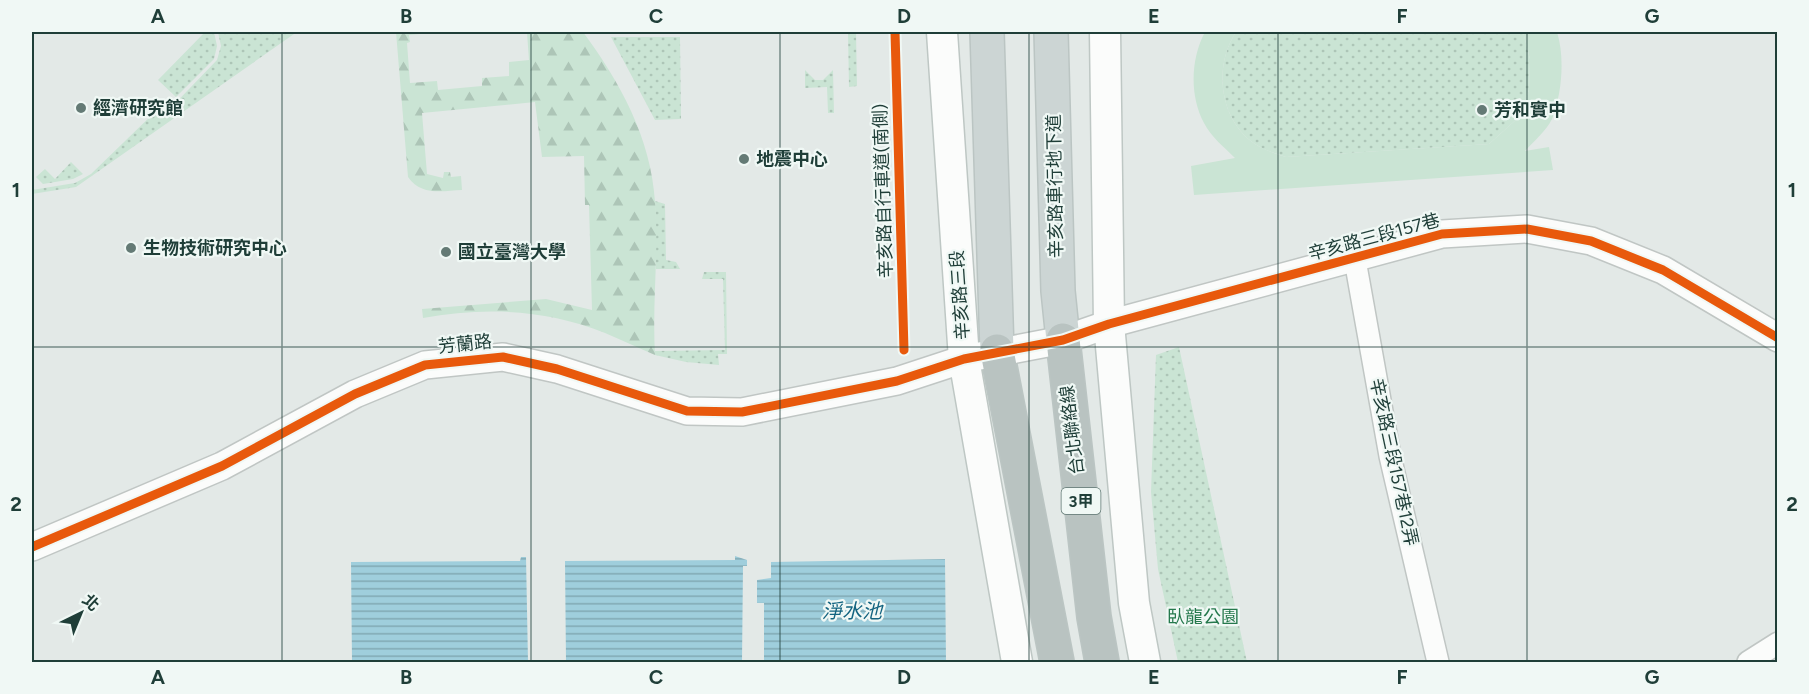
<svg xmlns="http://www.w3.org/2000/svg" width="1809" height="694" font-family="Figtree,'Noto Sans TC',sans-serif">
  <style>
    .green { fill: url(#green-dots) }
    .forest { fill: url(#forest-firs) }
    .pitch { fill: #cae4d4 }
    .water { fill: url(#water-rules) }
    .lines { fill: none; stroke-linecap: round; stroke-linejoin: round }
    .minor-casing { stroke: #c0c6c4; stroke-width: 24 }
    .tertiary-casing { stroke: #c0c6c4; stroke-width: 30 }
    .secondary-casing { stroke: #bec7c4; stroke-width: 33 }
    .primary-casing { stroke: #bbc5c3; stroke-width: 36 }
    .motorway-casing { stroke: #bbc5c3; stroke-width: 36 }
    .minor { stroke: #fbfcfb; stroke-width: 21 }
    .tertiary { stroke: #fbfcfb; stroke-width: 27 }
    .secondary { stroke: #fbfcfb; stroke-width: 30 }
    .primary { stroke: #ccd5d4; stroke-width: 33 }
    .motorway { stroke: #b9c3c1; stroke-width: 33 }
    .cycleway-casing { stroke: #f0f8f5; stroke-width: 13 }
    .cycleway { stroke: #e8590c; stroke-width: 9 }
    .grid { fill: none; stroke: #1f3e38; stroke-width: 1.5; stroke-opacity: 0.55 }
    .poi-dot { fill: #647a75; stroke: #f0f8f5; stroke-width: 2 }
    .labels { text-anchor: middle; stroke-width: 4.5; stroke-linejoin: round; paint-order: stroke }
    .shield { fill: #f0f8f5; stroke: #5e7671; stroke-width: 1.5 }
    .shield-label { font-size: 16px; font-weight: bold; fill: #1f3e38 }
    .poi-label { font-size: 18px; font-weight: bold; fill: #1f3e38; stroke: #f0f8f5; text-anchor: start }
    .street-label { font-size: 18px; fill: #1f3e38; stroke: #f0f8f5 }
    .park-label { font-size: 18px; fill: #25794d; stroke: #f0f8f5 }
    .water-label { font-size: 20px; font-style: italic; fill: #136480; stroke: #f0f8f5 }
    .neatline { fill: none; stroke: #1f3e38; stroke-width: 2 }
    .grid-label { font-size: 20px; text-anchor: middle; font-weight: bold; fill: #1f3e38 }
  </style>
  <defs>
    <pattern id="green-dots" width="8" height="8" patternUnits="userSpaceOnUse" patternTransform="scale(1.5)"><rect width="8" height="8" fill="#cae4d4"/><path d="M2 2h.1M6 6h.1" fill="none" stroke="#adc5b7" stroke-width="1.8" stroke-linecap="round"/></pattern>
    <pattern id="forest-firs" width="22" height="20" patternUnits="userSpaceOnUse" patternTransform="scale(1.5)"><rect width="22" height="20" fill="#cae4d4"/><path d="M5 1l3.5 6h-7zM16 11l3.5 6h-7z" fill="#adc5b7"/></pattern>
    <pattern id="water-rules" width="6" height="5" patternUnits="userSpaceOnUse" patternTransform="scale(1.5)"><rect width="6" height="5" fill="#9fcedc"/><path d="M0 2.5h6" fill="none" stroke="#81a9b3"/></pattern>
  </defs>
  <rect width="100%" height="100%" fill="#e3e9e7"/>
  <path class="green" d="M 205,32 L 214,32 L 217,46 L 214,59 L 176,97 L 158,80 Z
    M 218,32 L 293,32 L 294,34 L 76,187 L 32,194 L 32,190 L 75,183 L 91,174 L 156,111 L 162,117 L 217,60 L 221,46 Z
    M 848,32 L 856,32 L 857,86 L 849,87 Z
    M 1236,32 L 1523,32 L 1530,59 L 1529,90 L 1518,118 L 1489,144 L 1286,157 C 1277,154 1267,151 1260,147 C 1220,125 1212,68 1236,32 Z
    M 611,37 L 680,37 L 681,119 L 655,120 Z
    M 805,70 L 815,80 L 823,80 L 833,70 L 834,113 L 828,113 L 827,87 L 805,88 Z
    M 71,162 L 83,174 L 73,179 L 43,184 L 36,177 L 45,169 L 55,179 Z
    M 655,201 L 665,204 L 666,260 L 676,262 L 680,269 L 656,269 Z
    M 704,272 L 726,272 L 727,354 L 718,354 L 719,365 L 686,362 L 655,355 L 655,351 L 725,350 L 723,279 L 702,279 Z
    M 1179,347 L 1247,662 L 1178,662 L 1158,569 L 1151,492 L 1156,355 Z"/>
  <path class="forest" d="M 396,32 L 420,32 L 420,34 L 409,35 L 410,42 L 407,43 L 410,83 L 437,81 L 438,90 L 482,86 L 482,78 L 509,76 L 509,62 L 529,60 L 527,33 L 519,32 L 583,32 C 620,82 651,138 655,202 C 659,255 652,301 655,355 C 638,348 622,340 605,333 C 546,309 484,307 423,318 L 422,309 L 546,299 L 592,310 L 589,205 L 585,205 L 584,156 L 542,157 L 535,102 L 422,113 L 427,174 L 443,178 L 444,172 L 450,172 L 451,177 L 461,176 L 462,190 C 442,191 421,196 408,177 Z"/>
  <path class="pitch" d="M 1205,32 L 1236,32 C 1212,68 1220,125 1260,147 C 1268,151 1277,154 1286,157 L 1489,144 L 1518,118 L 1529,90 L 1530,59 L 1523,32 L 1557,32 C 1565,57 1562,94 1552,119 C 1546,131 1534,141 1525,151 L 1549,147 L 1553,170 L 1194,195 L 1191,166 L 1235,158 C 1224,147 1211,137 1204,123 C 1189,95 1191,58 1205,32 Z"/>
  <path class="water" d="M 735,556 L 747,560 L 747,566 L 743,566 L 742,662 L 566,662 L 565,561 L 735,560 Z
    M 521,557 L 526,557 L 528,662 L 352,662 L 351,562 L 520,561 Z
    M 945,559 L 946,662 L 764,662 L 764,603 L 757,603 L 757,580 L 771,578 L 771,562 Z"/>
  <g class="lines">
    <g class="minor-casing">
      <path id="minor" d="M 1355,260 L 1390,456 L 1438,662
        M 1748,662 L 1778,643"/>
    </g>
    <g class="tertiary-casing">
      <path id="tertiary" d="M 32,547 L 222,466 L 355,394 L 425,365 L 503,357 L 557,369 L 687,411 L 742,412 L 897,381 L 964,359 L 1063,340 L 1109,324 L 1442,234 L 1527,229 L 1591,241 L 1663,270 L 1778,338"/>
    </g>
    <g class="secondary-casing">
      <path id="secondary" d="M 942,32 L 964,359 L 1017,662
        M 1105,32 L 1109,324 L 1134,603 L 1145,662"/>
    </g>
    <g class="primary-casing">
      <path id="primary" d="M 987,32 L 997,351
        M 1051,32 L 1058,291 L 1063,340"/>
    </g>
    <g class="motorway-casing">
      <path id="motorway" d="M 1063,340 L 1094,617 L 1102,662
        M 997,351 L 1057,662"/>
    </g>
    <use href="#minor" class="minor"/>
    <use href="#tertiary" class="tertiary"/>
    <use href="#secondary" class="secondary"/>
    <use href="#primary" class="primary"/>
    <use href="#motorway" class="motorway"/>
    <g class="cycleway-casing">
      <path id="cycleway" d="M 895,32 L 904,350
        M 32,547 L 222,466 L 355,394 L 425,365 L 503,357 L 557,369 L 687,411 L 742,412 L 897,381 L 964,359 L 1063,340 L 1109,324 L 1442,234 L 1527,229 L 1591,241 L 1663,270 L 1778,338"/>
    </g>
    <use href="#cycleway" class="cycleway"/>
  </g>
  <path class="grid" d="M 282,32 L 282,662M 531,32 L 531,662M 780,32 L 780,662M 1029,32 L 1029,662M 1278,32 L 1278,662M 1527,32 L 1527,662M 32,347 L 1778,347"/>
  <g class="poi-dot">
    <circle cx="81" cy="108" r="6"/>
    <circle cx="1482" cy="110" r="6"/>
    <circle cx="744" cy="159" r="6"/>
    <circle cx="131" cy="248" r="6"/>
    <circle cx="446" cy="252" r="6"/>
  </g>
  <g class="labels">
    <rect class="shield" x="1061.5" y="488" width="39" height="26" rx="4.5"/>
    <g class="shield-label">
      <text x="1081" y="507">3甲</text>
    </g>
    <g class="poi-label">
      <text x="93" y="114">經濟研究館</text>
      <text x="1494" y="116">芳和實中</text>
      <text x="756" y="165">地震中心</text>
      <text x="143" y="254">生物技術研究中心</text>
      <text x="458" y="258">國立臺灣大學</text>
    </g>
    <g class="street-label">
      <text transform="translate(1055 186) rotate(-91)" y="6">辛亥路車行地下道</text>
      <text transform="translate(883 191) rotate(-92)" y="6">辛亥路自行車道(南側)</text>
      <text transform="translate(1374 237) rotate(-15)" y="6">辛亥路三段157巷</text>
      <text transform="translate(960 295) rotate(-94)" y="6">辛亥路三段</text>
      <text transform="translate(465 344) rotate(-6)" y="6">芳蘭路</text>
      <text transform="translate(1072 430) rotate(-97)" y="6">台北聯絡線</text>
      <text transform="translate(1394 462) rotate(78)" y="6">辛亥路三段157巷12弄</text>
    </g>
    <g class="park-label">
      <text x="1203" y="623">臥龍公園</text>
    </g>
    <g class="water-label">
      <text x="852" y="618">淨水池</text>
    </g>
  </g>
  <rect width="1809" height="694" fill="none" stroke="#f0f8f5" stroke-width="66"/>
  <g transform="translate(81 613) rotate(43)" stroke="#f0f8f5" stroke-width="4.5" paint-order="stroke">
  <path d="M0-4.5L10 22L0 15L-10 22Z" fill="#1f3e38"/>
  <text y="-9" font-size="16" font-weight="bold" text-anchor="middle" fill="#1f3e38">北</text>
  </g>
  <rect x="33" y="33" width="1743" height="628" class="neatline"/>
  <g class="grid-label">
    <text x="158" y="23">A</text>
    <text x="406" y="23">B</text>
    <text x="656" y="23">C</text>
    <text x="904" y="23">D</text>
    <text x="1154" y="23">E</text>
    <text x="1402" y="23">F</text>
    <text x="1652" y="23">G</text>
    <text x="16" y="197">1</text>
    <text x="1792" y="197">1</text>
    <text x="16" y="511">2</text>
    <text x="1792" y="511">2</text>
    <text x="158" y="684">A</text>
    <text x="406" y="684">B</text>
    <text x="656" y="684">C</text>
    <text x="904" y="684">D</text>
    <text x="1154" y="684">E</text>
    <text x="1402" y="684">F</text>
    <text x="1652" y="684">G</text>
  </g>
</svg>
